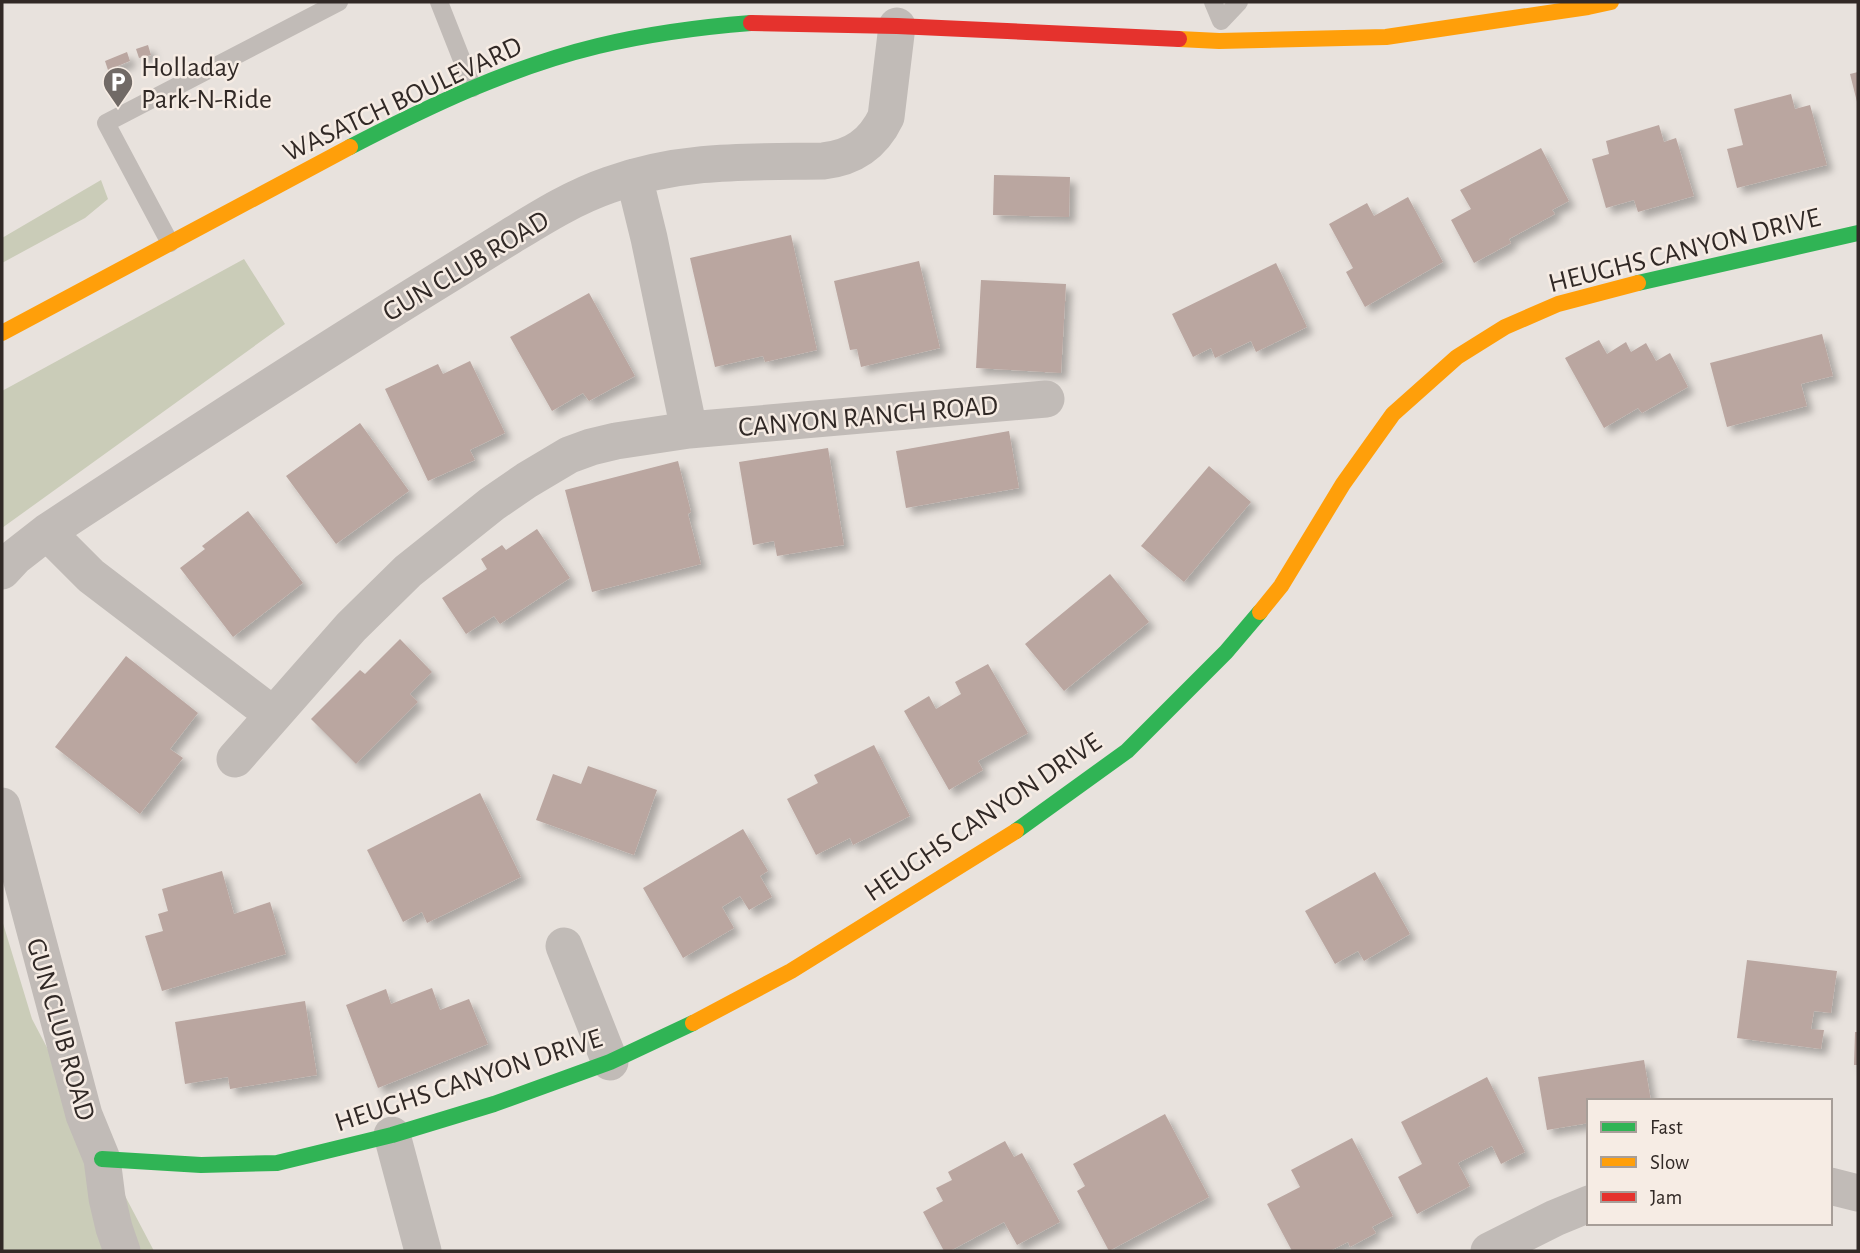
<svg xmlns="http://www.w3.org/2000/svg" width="1860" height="1253" font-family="'Alegreya Sans',sans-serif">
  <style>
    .green { fill: #caccb8 }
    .building { fill: #baa6a0; filter: url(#shadow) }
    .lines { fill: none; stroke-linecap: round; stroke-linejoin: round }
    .lane { stroke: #c1bbb7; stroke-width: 18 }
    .street { stroke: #c1bbb7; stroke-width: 37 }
    .fast { stroke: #30b455; stroke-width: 16 }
    .slow { stroke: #ff9f0a; stroke-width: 16 }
    .jam { stroke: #e5322d; stroke-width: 16 }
    .labels { text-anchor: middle; stroke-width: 5; stroke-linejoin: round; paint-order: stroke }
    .poi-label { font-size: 28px; fill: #312926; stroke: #f6ece4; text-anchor: start }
    .street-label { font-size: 28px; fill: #312926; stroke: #f6ece4 }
  </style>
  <defs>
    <filter id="shadow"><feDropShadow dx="6" dy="6" stdDeviation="3.5" flood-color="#0004"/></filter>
  </defs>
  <rect width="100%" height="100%" fill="#e8e2dd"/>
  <path class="green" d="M 101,180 L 108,199 L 85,218 L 2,263 L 2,238 Z
    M 244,259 L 285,324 L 2,528 L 2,391 Z
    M 2,920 L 32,1019 L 154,1251 L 2,1251 Z"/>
  <path class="building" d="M 148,45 L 151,55 L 139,58 L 136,49 Z
    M 127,52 L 130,61 L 108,70 L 105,61 Z
    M 1858,72 L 1858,101 L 1857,102 L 1850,74 Z
    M 1791,94 L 1795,109 L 1810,105 L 1827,165 L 1737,188 L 1727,149 L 1743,145 L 1734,109 Z
    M 1659,125 L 1664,142 L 1676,138 L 1694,196 L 1638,212 L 1634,200 L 1606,208 L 1592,159 L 1609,154 L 1606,141 Z
    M 1541,148 L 1569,201 L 1552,210 L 1555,214 L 1509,239 L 1511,243 L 1474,263 L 1451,220 L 1471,209 L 1460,190 Z
    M 994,175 L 1070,177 L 1069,217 L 993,215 Z
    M 1408,197 L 1443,262 L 1365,307 L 1346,272 L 1353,268 L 1329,224 L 1367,203 L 1374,216 Z
    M 791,235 L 817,350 L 765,362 L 763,356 L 715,367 L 690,258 Z
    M 919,261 L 940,348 L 861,367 L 857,349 L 850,350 L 834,281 Z
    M 1276,263 L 1307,327 L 1256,352 L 1251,341 L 1215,358 L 1211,348 L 1193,357 L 1172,314 Z
    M 981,280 L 1066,284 L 1061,373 L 976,368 Z
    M 589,293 L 635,376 L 589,401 L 583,393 L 552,411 L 510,337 Z
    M 1822,334 L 1833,376 L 1801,384 L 1807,406 L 1727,427 L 1710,363 Z
    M 1599,340 L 1607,354 L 1626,342 L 1631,352 L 1646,343 L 1656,361 L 1670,353 L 1688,387 L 1642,413 L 1638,408 L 1604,428 L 1565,358 Z
    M 470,361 L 505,433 L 470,450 L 475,460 L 428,481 L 385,389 L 438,364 L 443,374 Z
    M 360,423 L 409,491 L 336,544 L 286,476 Z
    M 1009,431 L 1019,488 L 906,508 L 896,451 Z
    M 828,448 L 844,545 L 777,556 L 774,541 L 753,545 L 739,462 Z
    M 678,461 L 691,512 L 688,514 L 701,564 L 592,592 L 565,490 Z
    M 1209,466 L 1251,502 L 1184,582 L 1141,546 Z
    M 248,511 L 303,583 L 233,637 L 180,568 L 205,549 L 202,546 Z
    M 537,529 L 570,578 L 500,624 L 494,616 L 466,634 L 442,598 L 487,569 L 481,559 L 502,545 L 506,550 Z
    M 1110,574 L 1149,622 L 1064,691 L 1025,644 Z
    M 400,639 L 432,672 L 410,694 L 418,702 L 356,764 L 311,719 L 360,670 L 365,674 Z
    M 126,656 L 198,713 L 170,749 L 183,758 L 140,814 L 55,747 Z
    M 988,664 L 1028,733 L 978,761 L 983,770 L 949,790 L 904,711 L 929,696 L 936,709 L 961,694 L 955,682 Z
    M 874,745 L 910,816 L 853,845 L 850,838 L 816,855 L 787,799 L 818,783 L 814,775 Z
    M 588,766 L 657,790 L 634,855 L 536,820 L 553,774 L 581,784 Z
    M 480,793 L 521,877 L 427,923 L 422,912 L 403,922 L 367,850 Z
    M 743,829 L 768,871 L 760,876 L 772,897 L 749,910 L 740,896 L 722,907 L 734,928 L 683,958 L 643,888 Z
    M 222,871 L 234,914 L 270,902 L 286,954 L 162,991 L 145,936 L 163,931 L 158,914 L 168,911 L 162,889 Z
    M 1375,872 L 1410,934 L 1364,961 L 1358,951 L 1335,964 L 1305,911 Z
    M 1747,960 L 1837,971 L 1831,1013 L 1814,1011 L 1811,1029 L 1824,1030 L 1821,1049 L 1737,1038 Z
    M 432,988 L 440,1010 L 469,999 L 488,1044 L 378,1088 L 346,1005 L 386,989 L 391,1004 Z
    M 305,1001 L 317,1075 L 230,1089 L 228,1077 L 185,1084 L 175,1022 Z
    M 1855,1032 L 1858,1032 L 1858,1065 L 1854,1065 Z
    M 1644,1060 L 1651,1101 L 1589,1101 L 1589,1123 L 1547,1130 L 1538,1077 Z
    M 1487,1077 L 1525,1152 L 1501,1164 L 1492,1146 L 1458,1163 L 1470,1186 L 1417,1214 L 1398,1177 L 1422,1164 L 1401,1122 Z
    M 1165,1114 L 1209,1197 L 1109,1251 L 1077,1191 L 1085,1186 L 1073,1164 Z
    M 1352,1138 L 1393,1216 L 1372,1227 L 1376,1233 L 1350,1247 L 1348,1242 L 1330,1251 L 1292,1251 L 1267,1204 L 1300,1187 L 1291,1170 Z
    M 1005,1141 L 1014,1157 L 1022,1153 L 1060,1222 L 1017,1245 L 1004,1222 L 950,1251 L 944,1251 L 923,1212 L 943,1201 L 936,1188 L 952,1180 L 948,1172 Z"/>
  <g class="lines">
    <path class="lane" d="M 439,2 L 473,88
      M 1213,2 L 1221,21 L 1239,2
      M 170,243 L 106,123 L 339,2"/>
    <path class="street" d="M 634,177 L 649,238 L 689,430
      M 47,532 L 91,576 L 272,714
      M 2,571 L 15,557 L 47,532 C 172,450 297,368 425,289 C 454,271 482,254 511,236 C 542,217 574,197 609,185 C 681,159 748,162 823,161 C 853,158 873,144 886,117 L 897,26
      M 235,759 L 351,627 L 408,571 L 492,504 L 527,480 L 569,455 L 591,447 L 616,441 L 689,430 L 1046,399
      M 2,806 L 84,1115 L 102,1159 L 107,1198 L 114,1228 L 122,1251
      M 564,946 L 610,1062
      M 392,1135 L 423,1251
      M 1830,1186 L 1858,1193
      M 1489,1251 L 1555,1218 L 1589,1204"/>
    <path class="fast" d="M 350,147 C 429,106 511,67 598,46 C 648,34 700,27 751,23
      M 1638,283 L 1858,233
      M 1016,831 L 1127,751 L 1226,652 L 1260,612
      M 102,1159 L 201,1165 L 277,1163 L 392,1135 L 494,1104 L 610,1062 L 693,1023"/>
    <path class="slow" d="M 1179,39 L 1219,41 L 1386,37 L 1588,7 L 1611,2
      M 2,333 L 350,147
      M 1260,612 L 1281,586 L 1343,484 L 1393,414 L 1457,357 L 1505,327 L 1558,304 L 1638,283
      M 693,1023 L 791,971 L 1016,831"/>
    <path class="jam" d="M 751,23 L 897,26 L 1179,39"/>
  </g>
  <defs>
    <g id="parking-pin" transform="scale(1.575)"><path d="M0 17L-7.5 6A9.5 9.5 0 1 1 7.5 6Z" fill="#716a66" stroke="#f6ece4"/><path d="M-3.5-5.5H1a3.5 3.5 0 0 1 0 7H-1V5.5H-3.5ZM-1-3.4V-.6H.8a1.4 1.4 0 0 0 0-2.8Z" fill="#fff"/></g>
  </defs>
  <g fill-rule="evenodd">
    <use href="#parking-pin" x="118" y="82"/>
  </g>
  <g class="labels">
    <g class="poi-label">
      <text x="141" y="76">Holladay<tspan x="141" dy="32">Park-N-Ride</tspan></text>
    </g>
    <g class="street-label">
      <text transform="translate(402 98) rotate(-25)" y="10">WASATCH BOULEVARD</text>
      <text transform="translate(1684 249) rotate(-14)" y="10">HEUGHS CANYON DRIVE</text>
      <text transform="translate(465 265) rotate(-31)" y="10">GUN CLUB ROAD</text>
      <text transform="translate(868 415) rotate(-5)" y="10">CANYON RANCH ROAD</text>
      <text transform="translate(982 816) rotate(-34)" y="10">HEUGHS CANYON DRIVE</text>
      <text transform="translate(62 1029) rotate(74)" y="10">GUN CLUB ROAD</text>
      <text transform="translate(468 1079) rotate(-18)" y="10">HEUGHS CANYON DRIVE</text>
    </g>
  </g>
  <rect width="1860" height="1253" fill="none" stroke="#312926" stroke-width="7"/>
  <rect x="1587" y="1099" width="245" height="126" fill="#f6ece4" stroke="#a79e98" stroke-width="2"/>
  <rect x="1601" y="1122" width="35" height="10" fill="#30b455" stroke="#a79e98" stroke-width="2"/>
  <text x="1650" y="1134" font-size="21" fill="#312926">Fast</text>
  <rect x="1601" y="1157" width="35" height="10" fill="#ff9f0a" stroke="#a79e98" stroke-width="2"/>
  <text x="1650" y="1169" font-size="21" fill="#312926">Slow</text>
  <rect x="1601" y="1192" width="35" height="10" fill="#e5322d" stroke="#a79e98" stroke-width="2"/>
  <text x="1650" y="1204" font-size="21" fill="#312926">Jam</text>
</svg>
